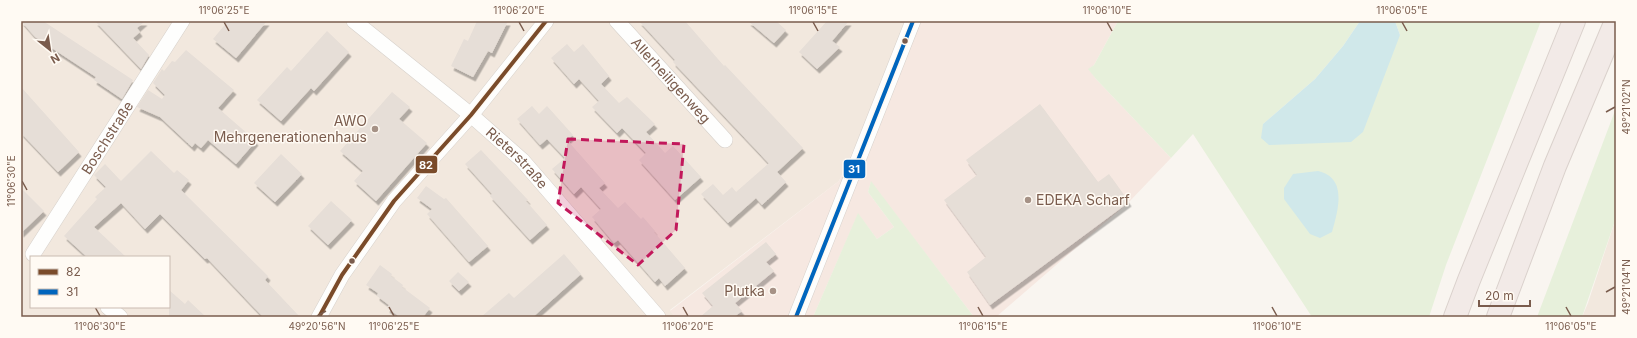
<svg xmlns="http://www.w3.org/2000/svg" width="1637" height="338" font-family="Inter,sans-serif">
  <style>
    .residential { fill: #f2e8de; fill-rule: evenodd }
    .commercial { fill: #f6e8e1 }
    .green { fill: #e7f0db }
    .water { fill: #d0e8ea }
    .building { fill: #e6ded7; filter: url(#shadow) }
    .lines { fill: none; stroke-linecap: round; stroke-linejoin: round }
    .minor-casing { stroke: #d7d1cb; stroke-width: 16 }
    .motorway-casing { stroke: #dad1cc; stroke-width: 24 }
    .minor { stroke: #fefefd; stroke-width: 15 }
    .motorway { stroke: #f2eae7; stroke-width: 22 }
    .bus-1-casing { stroke: #fffaf3; stroke-width: 7 }
    .bus-2-casing { stroke: #fffaf3; stroke-width: 7 }
    .bus-1 { stroke: #7a4b2a; stroke-width: 4 }
    .bus-2 { stroke: #0065bd; stroke-width: 4 }
    .marked { fill: #c2185b; fill-opacity: 0.2; stroke: #c2185b; stroke-width: 3; stroke-dasharray: 8 5; stroke-linejoin: round }
    .ticks { fill: none; stroke: #7a5c4d; stroke-width: 1.5 }
    .bus-dot { fill: #7a5c4d; stroke: #fffaf3; stroke-width: 1.5 }
    .poi-dot { fill: #a69286; stroke: #fffaf3; stroke-width: 1.5 }
    .labels { text-anchor: middle; stroke-width: 3; stroke-linejoin: round; paint-order: stroke }
    .street-label { font-size: 14px; fill: #7a5c4d; stroke: #fffaf3 }
    .poi-label { font-size: 14px; fill: #7a5c4d; stroke: #fffaf3; text-anchor: end }
    .line-badge { stroke: #fffaf3; stroke-width: 1.5 }
    .badge-label { font-size: 11px; text-anchor: middle; font-weight: bold; fill: #fff }
    .neatline { fill: none; stroke: #7a5c4d; stroke-width: 1.5 }
    .ticks-label { font-size: 10px; text-anchor: middle; fill: #7a5c4d }
  </style>
  <defs>
    <filter id="shadow"><feDropShadow dx="2.5" dy="4.5" stdDeviation="0" flood-color="#0004"/></filter>
  </defs>
  <rect width="100%" height="100%" fill="#f9f5f0"/>
  <path class="residential" d="M 21,21 L 913,21 L 839,181 L 670,310 L 675,317 L 21,317 ZM 31,257 L 169,257 L 169,307 L 31,307 Z
    M 1616,218 L 1616,317 L 1582,317 L 1588,303 Z"/>
  <path class="commercial" d="M 913,21 L 1118,21 L 1094,65 L 1089,69 L 1096,79 L 1171,158 L 1129,202 L 996,317 L 974,317 L 871,182 L 868,192 L 894,227 L 877,239 L 858,214 L 813,317 L 675,317 L 670,311 L 839,181 Z"/>
  <path class="green" d="M 1118,21 L 1360,21 L 1343,46 L 1315,79 L 1263,124 L 1400,35 L 1395,21 L 1541,21 L 1446,265 L 1429,317 L 1312,317 L 1193,134 L 1171,158 L 1096,79 L 1088,69 L 1094,65 Z
    M 1616,108 L 1616,218 L 1582,317 L 1537,317 Z
    M 871,181 L 974,317 L 813,317 L 858,213 L 877,239 L 894,227 L 868,192 Z"/>
  <path class="water" d="M 1360,21 L 1395,21 L 1400,35 L 1363,132 L 1351,142 L 1269,145 L 1261,138 L 1263,124 L 1315,79 L 1343,46 Z
    M 1318,171 C 1348,178 1338,210 1332,232 L 1320,238 L 1310,234 L 1284,199 L 1284,188 L 1293,174 Z"/>
  <path class="building" d="M 21,21 L 43,21 L 133,80 L 122,99 L 94,80 L 96,77 L 35,37 Z
    M 95,21 L 145,21 L 137,28 L 140,32 L 133,38 L 149,55 L 141,69 Z
    M 228,21 L 267,21 L 236,58 L 213,39 Z
    M 477,21 L 508,21 L 492,53 L 488,51 L 473,77 L 451,66 L 464,39 L 468,41 Z
    M 639,21 L 685,21 L 724,66 L 725,65 L 803,148 L 777,172 L 673,62 L 675,60 Z
    M 748,21 L 776,21 L 786,30 L 774,43 Z
    M 827,21 L 849,21 L 832,41 L 840,47 L 817,69 L 799,52 Z
    M 327,31 L 349,52 L 314,91 L 311,88 L 281,121 L 257,100 L 287,67 L 291,71 Z
    M 567,44 L 574,52 L 583,44 L 609,76 L 601,84 L 619,103 L 627,97 L 655,124 L 646,132 L 665,153 L 673,146 L 701,177 L 675,200 L 639,160 L 646,153 L 622,128 L 617,133 L 592,107 L 599,101 L 579,79 L 574,84 L 551,58 Z
    M 186,50 L 234,90 L 218,108 L 256,141 L 236,164 L 208,140 L 201,148 L 195,143 L 192,147 L 160,117 L 137,107 L 148,90 L 162,99 L 165,95 L 153,83 L 162,69 L 164,71 L 172,61 L 175,62 Z
    M 21,87 L 79,152 L 58,172 L 21,133 Z
    M 392,92 L 410,107 L 399,119 L 427,143 L 376,201 L 354,181 L 363,171 L 340,151 Z
    M 1040,104 L 1098,182 L 1109,174 L 1129,202 L 990,305 L 967,272 L 986,257 L 944,200 L 977,175 L 966,160 Z
    M 532,106 L 539,114 L 547,106 L 573,135 L 567,140 L 605,183 L 599,188 L 618,208 L 625,202 L 641,219 L 643,217 L 655,231 L 654,232 L 685,268 L 665,286 L 659,278 L 655,282 L 618,240 L 614,243 L 592,217 L 601,209 L 581,187 L 574,194 L 552,169 L 565,158 L 547,139 L 540,145 L 517,119 Z
    M 481,150 L 528,200 L 526,201 L 547,225 L 530,240 L 490,196 L 492,194 L 465,164 Z
    M 151,151 L 174,173 L 177,170 L 189,180 L 181,190 L 268,276 L 265,280 L 300,317 L 263,317 L 207,258 L 205,259 L 160,214 L 145,229 L 121,203 L 94,227 L 126,257 L 87,257 L 64,236 L 97,199 L 95,197 L 106,187 L 94,175 L 105,164 L 121,181 Z
    M 281,154 L 302,174 L 275,202 L 254,183 Z
    M 769,163 L 786,182 L 762,205 L 756,198 L 728,223 L 701,194 L 713,184 L 723,195 L 732,187 L 736,192 Z
    M 426,186 L 444,199 L 446,198 L 488,246 L 469,262 L 427,214 L 432,209 L 417,198 Z
    M 21,188 L 44,211 L 21,233 Z
    M 331,201 L 352,220 L 328,245 L 308,226 Z
    M 766,242 L 776,254 L 766,262 L 774,271 L 735,303 L 742,311 L 734,317 L 700,317 L 713,306 L 702,293 Z
    M 564,254 L 581,274 L 533,317 L 481,317 L 509,293 L 514,298 Z
    M 380,265 L 392,274 L 391,276 L 403,285 L 402,287 L 430,308 L 423,317 L 400,317 L 387,308 L 389,305 L 377,296 L 378,293 L 366,285 Z
    M 458,272 L 469,282 L 459,291 L 449,281 Z
    M 169,290 L 185,304 L 188,300 L 206,317 L 169,317 Z"/>
  <g class="lines">
    <g class="minor-casing">
      <g id="minor">
        <path id="s1" d="M 354,21 L 471,115 L 522,160 L 658,317"/>
        <path id="s2" d="M 617,21 L 725,140"/>
        <path id="s3" d="M 33,254 L 182,21"/>
        <path d="M 108,307 L 120,317"/>
        <path d="M 319,317 L 342,275 L 394,201 L 471,115 L 546,21"/>
        <path d="M 796,317 L 913,21"/>
      </g>
    </g>
    <g class="motorway-casing">
      <path id="motorway" d="M 1455,317 L 1469,280 L 1574,21
        M 1498,317 L 1555,166 L 1616,21"/>
    </g>
    <use href="#minor" class="minor"/>
    <use href="#motorway" class="motorway"/>
    <g class="bus-1-casing">
      <path id="bus-1" d="M 319,317 L 342,275 L 394,201 L 471,115 L 546,21"/>
    </g>
    <g class="bus-2-casing">
      <path id="bus-2" d="M 796,317 L 913,21"/>
    </g>
    <use href="#bus-1" class="bus-1"/>
    <use href="#bus-2" class="bus-2"/>
  </g>
  <path class="marked" d="M 568,139 L 684,144 L 676,230 L 638,265 L 558,203 Z"/>
  <path class="ticks" d="M 224,22 L 229,31M 519,22 L 524,31M 813,22 L 818,31M 1107,22 L 1112,31M 1402,22 L 1407,31M 1606,112 L 1615,107M 22,181 L 27,190M 1606,292 L 1615,287M 95,307 L 100,316M 389,307 L 394,316M 683,307 L 688,316M 978,307 L 983,316M 1272,307 L 1277,316M 1566,307 L 1571,316M 317,316 L 326,311"/>
  <g class="bus-dot">
    <circle cx="905" cy="41" r="3.5"/>
    <circle cx="352" cy="261" r="3.5"/>
  </g>
  <g class="poi-dot">
    <circle cx="375" cy="129" r="4"/>
    <circle cx="1028" cy="200" r="4"/>
    <circle cx="773" cy="291" r="4"/>
  </g>
  <g class="labels">
    <g class="street-label">
      <text dy="5" stroke="none"><textPath href="#s2" startOffset="80">Allerheiligenweg</textPath></text>
      <text dy="5" stroke="none"><textPath href="#s3" startOffset="138">Boschstraße</textPath></text>
      <text dy="5" stroke="none"><textPath href="#s1" startOffset="213">Rieterstraße</textPath></text>
    </g>
    <g class="poi-label">
      <text x="367" y="126">AWO<tspan x="367" dy="16">Mehrgenerationenhaus</tspan></text>
      <text x="1036" y="205" text-anchor="start">EDEKA Scharf</text>
      <text x="765" y="296">Plutka</text>
    </g>
  </g>
  <g class="line-badge">
    <rect x="415" y="155" width="23" height="19" rx="4" fill="#7a4b2a"/>
    <rect x="843" y="159" width="23" height="20" rx="4" fill="#0065bd"/>
  </g>
  <g class="badge-label">
    <text x="426" y="169">82</text>
    <text x="854" y="173">31</text>
  </g>
  <rect width="1637" height="338" fill="none" stroke="#fffaf3" stroke-width="44"/>
  <rect x="30" y="256" width="140" height="52" fill="#fffaf3" stroke="#cabbb1"/>
  <rect x="38" y="269" width="20" height="6" fill="#7a4b2a" stroke="#cabbb1"/>
  <text x="66" y="276" font-size="12" fill="#7a5c4d">82</text>
  <rect x="38" y="289" width="20" height="6" fill="#0065bd" stroke="#cabbb1"/>
  <text x="66" y="296" font-size="12" fill="#7a5c4d">31</text>
  <g transform="translate(50 50) rotate(150)" stroke="#fffaf3" stroke-width="3" paint-order="stroke">
  <path d="M0-3L7 15L0 10L-7 15Z" fill="#7a5c4d"/>
  <text y="-6" font-size="11" font-weight="bold" text-anchor="middle" fill="#7a5c4d">N</text>
  </g>
  <path d="M1479 300v6h51v-6" fill="none" stroke="#7a5c4d" stroke-width="2"/>
  <text x="1485" y="300" font-size="12" fill="#7a5c4d" stroke="#fffaf3" stroke-width="3" paint-order="stroke">20 m</text>
  <rect x="22" y="22" width="1593" height="294" class="neatline"/>
  <g class="ticks-label">
    <text x="224" y="14">11°06'25"E</text>
    <text x="519" y="14">11°06'20"E</text>
    <text x="813" y="14">11°06'15"E</text>
    <text x="1107" y="14">11°06'10"E</text>
    <text x="1402" y="14">11°06'05"E</text>
    <text transform="translate(1626 107) rotate(-90)" y="4">49°21'02"N</text>
    <text transform="translate(11 181) rotate(-90)" y="4">11°06'30"E</text>
    <text transform="translate(1626 287) rotate(-90)" y="4">49°21'04"N</text>
    <text x="100" y="330">11°06'30"E</text>
    <text x="317" y="330">49°20'56"N</text>
    <text x="394" y="330">11°06'25"E</text>
    <text x="688" y="330">11°06'20"E</text>
    <text x="983" y="330">11°06'15"E</text>
    <text x="1277" y="330">11°06'10"E</text>
    <text x="1571" y="330">11°06'05"E</text>
  </g>
</svg>
